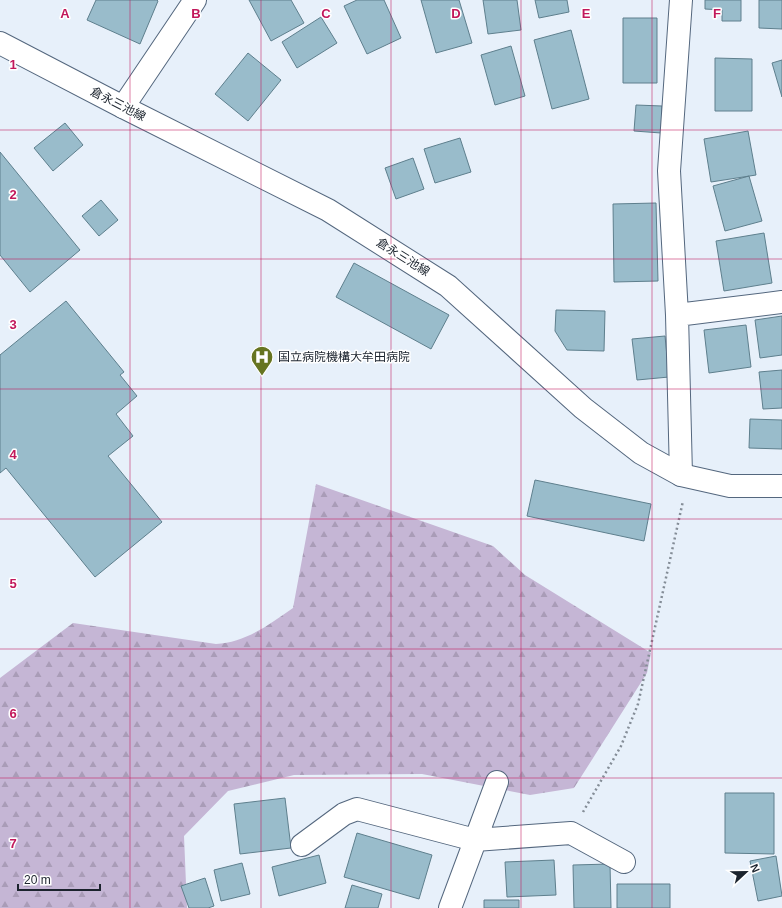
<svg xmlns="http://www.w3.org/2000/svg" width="782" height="908" font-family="Arial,'Noto Sans JP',sans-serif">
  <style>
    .forest { fill: url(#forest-firs) }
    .building { fill: #99bccb; stroke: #5e7f8d }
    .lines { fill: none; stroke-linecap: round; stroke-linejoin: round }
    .minor-casing { stroke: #54677e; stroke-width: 24 }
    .secondary-casing { stroke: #54677e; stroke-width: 24 }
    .path { stroke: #848d97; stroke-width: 2.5; stroke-dasharray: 2 3; stroke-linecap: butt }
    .minor { stroke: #fff; stroke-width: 22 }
    .secondary { stroke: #fff; stroke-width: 22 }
    .grid { fill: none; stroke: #c2185b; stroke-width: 1; stroke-opacity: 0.55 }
    .labels { text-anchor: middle; stroke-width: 3; stroke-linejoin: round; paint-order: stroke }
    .street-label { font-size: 12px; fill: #1b232d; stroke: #fff }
    .poi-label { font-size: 12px; fill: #1b232d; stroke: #fff; text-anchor: start }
    .grid-label { font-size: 13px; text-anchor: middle; font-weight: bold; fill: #c2185b; stroke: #fff; stroke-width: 3; stroke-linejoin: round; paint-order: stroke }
  </style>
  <defs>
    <pattern id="forest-firs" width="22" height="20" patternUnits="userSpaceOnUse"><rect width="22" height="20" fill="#c5b6d5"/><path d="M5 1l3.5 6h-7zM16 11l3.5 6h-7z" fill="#a99cb7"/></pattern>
  </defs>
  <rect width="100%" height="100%" fill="#e7f0fa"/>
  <path class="forest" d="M 316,484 L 493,546 L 525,575 L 651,653 L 647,673 L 574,788 L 530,795 L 422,774 L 294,775 L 228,791 L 184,836 L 187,908 L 0,908 L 0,678 L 73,623 L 216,644 C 245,643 270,624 293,608 Z"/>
  <path class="building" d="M 96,0 L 157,0 L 158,1 L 140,44 L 87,20 Z
    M 249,0 L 291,0 L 304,23 L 271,41 Z
    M 357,0 L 384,0 L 401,38 L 367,54 L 344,6 Z
    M 421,0 L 459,0 L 472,43 L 436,53 Z
    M 483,0 L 517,0 L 521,30 L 488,34 Z
    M 535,0 L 567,0 L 569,12 L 539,18 Z
    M 705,0 L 741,0 L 741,21 L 722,21 L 722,10 L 705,9 Z
    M 759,0 L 782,0 L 782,29 L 759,28 Z
    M 321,17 L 337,43 L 297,68 L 282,42 Z
    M 623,18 L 657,18 L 657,83 L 623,83 Z
    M 571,30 L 589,99 L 552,109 L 534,40 Z
    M 511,46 L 525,96 L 495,105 L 481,55 Z
    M 248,53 L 281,80 L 248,121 L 215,94 Z
    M 715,58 L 752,59 L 752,111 L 715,111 Z
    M 782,60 L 782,97 L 772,63 Z
    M 636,105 L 662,106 L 661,133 L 634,131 Z
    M 65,123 L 83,145 L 53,171 L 34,148 Z
    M 748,131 L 756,175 L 711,182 L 704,139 Z
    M 460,138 L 471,172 L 435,183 L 424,149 Z
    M 0,152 L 80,250 L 30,292 L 0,255 Z
    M 413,158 L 424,189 L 396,199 L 385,168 Z
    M 749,176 L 762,221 L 725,231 L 713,186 Z
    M 101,200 L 118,220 L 99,236 L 82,216 Z
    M 656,203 L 658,281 L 614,282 L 613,204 Z
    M 764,233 L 772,283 L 724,291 L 716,241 Z
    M 354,263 L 449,315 L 431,349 L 336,297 Z
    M 66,301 L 124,372 L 120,375 L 137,396 L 116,414 L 133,436 L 108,456 L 162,522 L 95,577 L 6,468 L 0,473 L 0,355 Z
    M 556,310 L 605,311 L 604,351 L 567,350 L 555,331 Z
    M 782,316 L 782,355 L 760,358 L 755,320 Z
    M 746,325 L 751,367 L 709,373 L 704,330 Z
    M 665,336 L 669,377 L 637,380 L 632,339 Z
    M 782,370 L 782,408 L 763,409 L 759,372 Z
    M 750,419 L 782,420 L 782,449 L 749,448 Z
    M 535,480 L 651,504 L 644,541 L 527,516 Z
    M 725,793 L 774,793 L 774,854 L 725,853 Z
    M 285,798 L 291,848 L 240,854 L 234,804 Z
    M 357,833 L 432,855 L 419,899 L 344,877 Z
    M 319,855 L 326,883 L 279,896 L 272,867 Z
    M 776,856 L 782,896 L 758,901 L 750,861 Z
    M 554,860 L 556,895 L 507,897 L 505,862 Z
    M 242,863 L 250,894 L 221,901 L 214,870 Z
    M 610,864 L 611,908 L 574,908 L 573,865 Z
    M 205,878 L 214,906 L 208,908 L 189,908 L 181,886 Z
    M 617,884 L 670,884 L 670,908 L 617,908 Z
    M 352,885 L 382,894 L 378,908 L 345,908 Z
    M 484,900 L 519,900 L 519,908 L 484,908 Z"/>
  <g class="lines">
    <g class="minor-casing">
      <path id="minor" d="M 681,0 L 669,171 L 677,315 L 681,475
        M 123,107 L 195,0
        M 677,315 L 782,302
        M 302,845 L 344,814 L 357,809 L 475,840 L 571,833 L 624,862
        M 450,908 L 497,782"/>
    </g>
    <g class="secondary-casing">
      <path id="secondary" d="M 0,43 L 123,107 L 328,210 L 448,286 L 583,408 L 641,453 L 681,475 L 730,486 L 782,486"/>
    </g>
    <path class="path" d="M 583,812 L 621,746 L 638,704 L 683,501"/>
    <use href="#minor" class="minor"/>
    <use href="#secondary" class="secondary"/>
  </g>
  <path class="grid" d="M 130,0 L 130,908M 261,0 L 261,908M 391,0 L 391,908M 521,0 L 521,908M 652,0 L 652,908M 0,130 L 782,130M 0,259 L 782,259M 0,389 L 782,389M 0,519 L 782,519M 0,649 L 782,649M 0,778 L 782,778"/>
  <defs>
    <g id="hospital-pin" transform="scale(1.15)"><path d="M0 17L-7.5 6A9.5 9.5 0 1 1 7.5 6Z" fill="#667420" stroke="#fff"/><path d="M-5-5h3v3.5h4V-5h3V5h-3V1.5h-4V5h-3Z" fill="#fff"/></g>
  </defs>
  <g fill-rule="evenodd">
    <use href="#hospital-pin" x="262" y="357"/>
  </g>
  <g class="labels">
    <g class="street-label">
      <text transform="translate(118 104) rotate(27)" y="4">倉永三池線</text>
      <text transform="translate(403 257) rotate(32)" y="4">倉永三池線</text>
    </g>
    <g class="poi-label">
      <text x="278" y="361">国立病院機構大牟田病院</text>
    </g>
  </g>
  <g class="grid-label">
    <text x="65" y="18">A</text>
    <text x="196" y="18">B</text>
    <text x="326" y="18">C</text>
    <text x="456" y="18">D</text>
    <text x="586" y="18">E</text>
    <text x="717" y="18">F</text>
    <text x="13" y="69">1</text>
    <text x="13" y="199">2</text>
    <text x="13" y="329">3</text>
    <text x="13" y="459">4</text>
    <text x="13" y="588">5</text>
    <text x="13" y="718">6</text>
    <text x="13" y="848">7</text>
  </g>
  <g transform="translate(746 872) rotate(68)" stroke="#ffffff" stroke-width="3" paint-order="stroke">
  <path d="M0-3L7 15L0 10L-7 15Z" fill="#1b232d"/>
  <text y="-6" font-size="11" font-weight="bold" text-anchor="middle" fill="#1b232d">N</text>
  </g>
  <path d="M18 884v6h82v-6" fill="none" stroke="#1b232d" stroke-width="2"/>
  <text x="24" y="884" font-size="12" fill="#1b232d" stroke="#ffffff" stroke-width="3" paint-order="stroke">20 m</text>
</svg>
